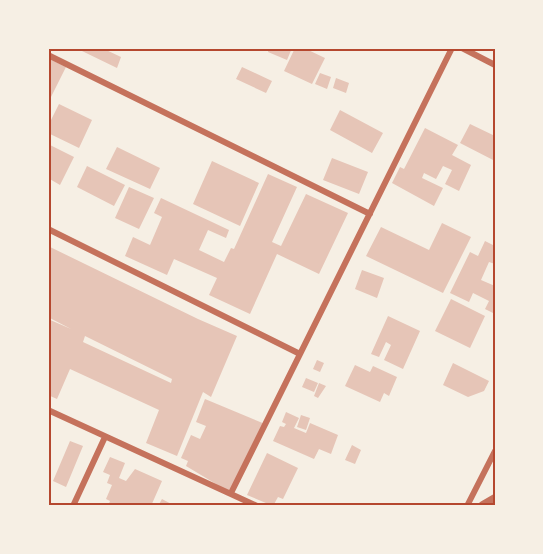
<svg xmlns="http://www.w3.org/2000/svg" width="543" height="554" font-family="Karla,sans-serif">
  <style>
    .building { fill: #e6c5b7; fill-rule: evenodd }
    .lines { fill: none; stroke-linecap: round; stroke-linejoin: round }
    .minor { stroke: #c5725c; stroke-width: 6 }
    .tertiary { stroke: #c5725c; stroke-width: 10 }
    .neatline { fill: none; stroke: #b5482f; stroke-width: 2 }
  </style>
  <rect width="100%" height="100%" fill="#f6efe4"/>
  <path class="building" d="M 83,48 L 102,48 L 121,57 L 117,68 L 82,51 Z
    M 269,48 L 292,48 L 287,60 L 268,52 Z
    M 295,48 L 304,48 L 325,58 L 312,84 L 284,71 Z
    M 48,58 L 66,67 L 48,103 Z
    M 242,67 L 272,81 L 266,93 L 236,79 Z
    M 320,73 L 331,77 L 327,89 L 315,84 Z
    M 336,78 L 349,83 L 346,93 L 333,88 Z
    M 59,104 L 92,120 L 79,148 L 48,133 L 48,126 Z
    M 340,110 L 383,133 L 372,153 L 330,130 Z
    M 470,124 L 495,136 L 495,161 L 460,143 Z
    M 425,128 L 458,145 L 452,155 L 471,165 L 459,191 L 445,184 L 452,170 L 443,166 L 436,179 L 424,173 L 422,178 L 443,188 L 434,206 L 392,183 L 400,167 L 404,169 Z
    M 48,144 L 74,157 L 60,185 L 48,178 Z
    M 117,147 L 160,168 L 150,189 L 106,169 Z
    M 332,158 L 368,172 L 359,194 L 323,180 Z
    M 212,161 L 259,183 L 240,226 L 193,204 Z
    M 87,166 L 125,185 L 114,206 L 77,187 Z
    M 268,174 L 297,187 L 272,242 L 281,246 L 306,194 L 348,213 L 319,274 L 277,254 L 250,314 L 209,295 L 217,278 L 174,259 L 167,275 L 125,256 L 133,237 L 150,245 L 162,217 L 154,213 L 161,198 L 229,230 L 226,238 L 208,230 L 199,250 L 224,262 L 231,248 L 234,249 Z
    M 129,187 L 154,198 L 139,229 L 115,218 Z
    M 442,223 L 471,237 L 443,293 L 366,256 L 381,227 L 429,250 Z
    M 485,241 L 495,246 L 495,264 L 489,262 L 481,280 L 495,286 L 495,314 L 485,309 L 489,301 L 473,293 L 469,302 L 450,293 L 470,252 L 478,256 Z
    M 48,246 L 198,319 L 237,336 L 211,397 L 203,392 L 177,456 L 146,443 L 159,410 L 70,369 L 57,399 L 48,395 L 48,319 L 71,329 L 48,317 ZM 85,336 L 172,379 L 171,383 L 83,342 Z
    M 362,270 L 384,278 L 377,298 L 355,289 Z
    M 451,299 L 485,316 L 470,348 L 435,331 Z
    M 388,316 L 420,331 L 403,369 L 384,360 L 391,345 L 386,342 L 379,357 L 371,354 Z
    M 317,360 L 324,363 L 320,372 L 313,369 Z
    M 453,363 L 489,381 L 484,391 L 468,397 L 443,385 Z
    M 355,365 L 370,372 L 373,366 L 397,377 L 389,396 L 384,393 L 380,402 L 345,386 Z
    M 306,378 L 318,383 L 314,392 L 302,387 Z
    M 319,383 L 326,386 L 318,398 L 314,396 Z
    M 205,399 L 265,424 L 231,493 L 186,466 L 188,461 L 181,458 L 191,435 L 200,439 L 206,426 L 196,422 Z
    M 286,412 L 299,418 L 294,428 L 306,433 L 310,423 L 338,435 L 331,454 L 319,449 L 314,459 L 273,441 L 280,426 L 284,427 L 286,424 L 282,422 Z
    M 301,415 L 310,418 L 306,430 L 297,427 Z
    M 70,441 L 83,446 L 66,487 L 53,481 Z
    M 352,445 L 361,450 L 355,464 L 345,460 Z
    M 267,453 L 298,468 L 283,499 L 278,497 L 273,506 L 247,495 Z
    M 110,457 L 125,463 L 119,478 L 126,481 L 135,469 L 162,481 L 151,506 L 108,506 L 110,501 L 106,499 L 112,485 L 107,483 L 110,475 L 103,472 Z
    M 162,499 L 175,506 L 158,506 Z"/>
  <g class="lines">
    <path class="minor" d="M 462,48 L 495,65
      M 48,55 L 370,214
      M 48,229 L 300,354
      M 48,410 L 257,506
      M 231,493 L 452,48
      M 73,506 L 105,437
      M 467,506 L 495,451"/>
    <path class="tertiary" d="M 483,506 L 495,499"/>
  </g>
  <rect width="543" height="554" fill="none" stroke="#f6efe4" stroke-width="99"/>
  <rect x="50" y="50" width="444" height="454" class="neatline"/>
</svg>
